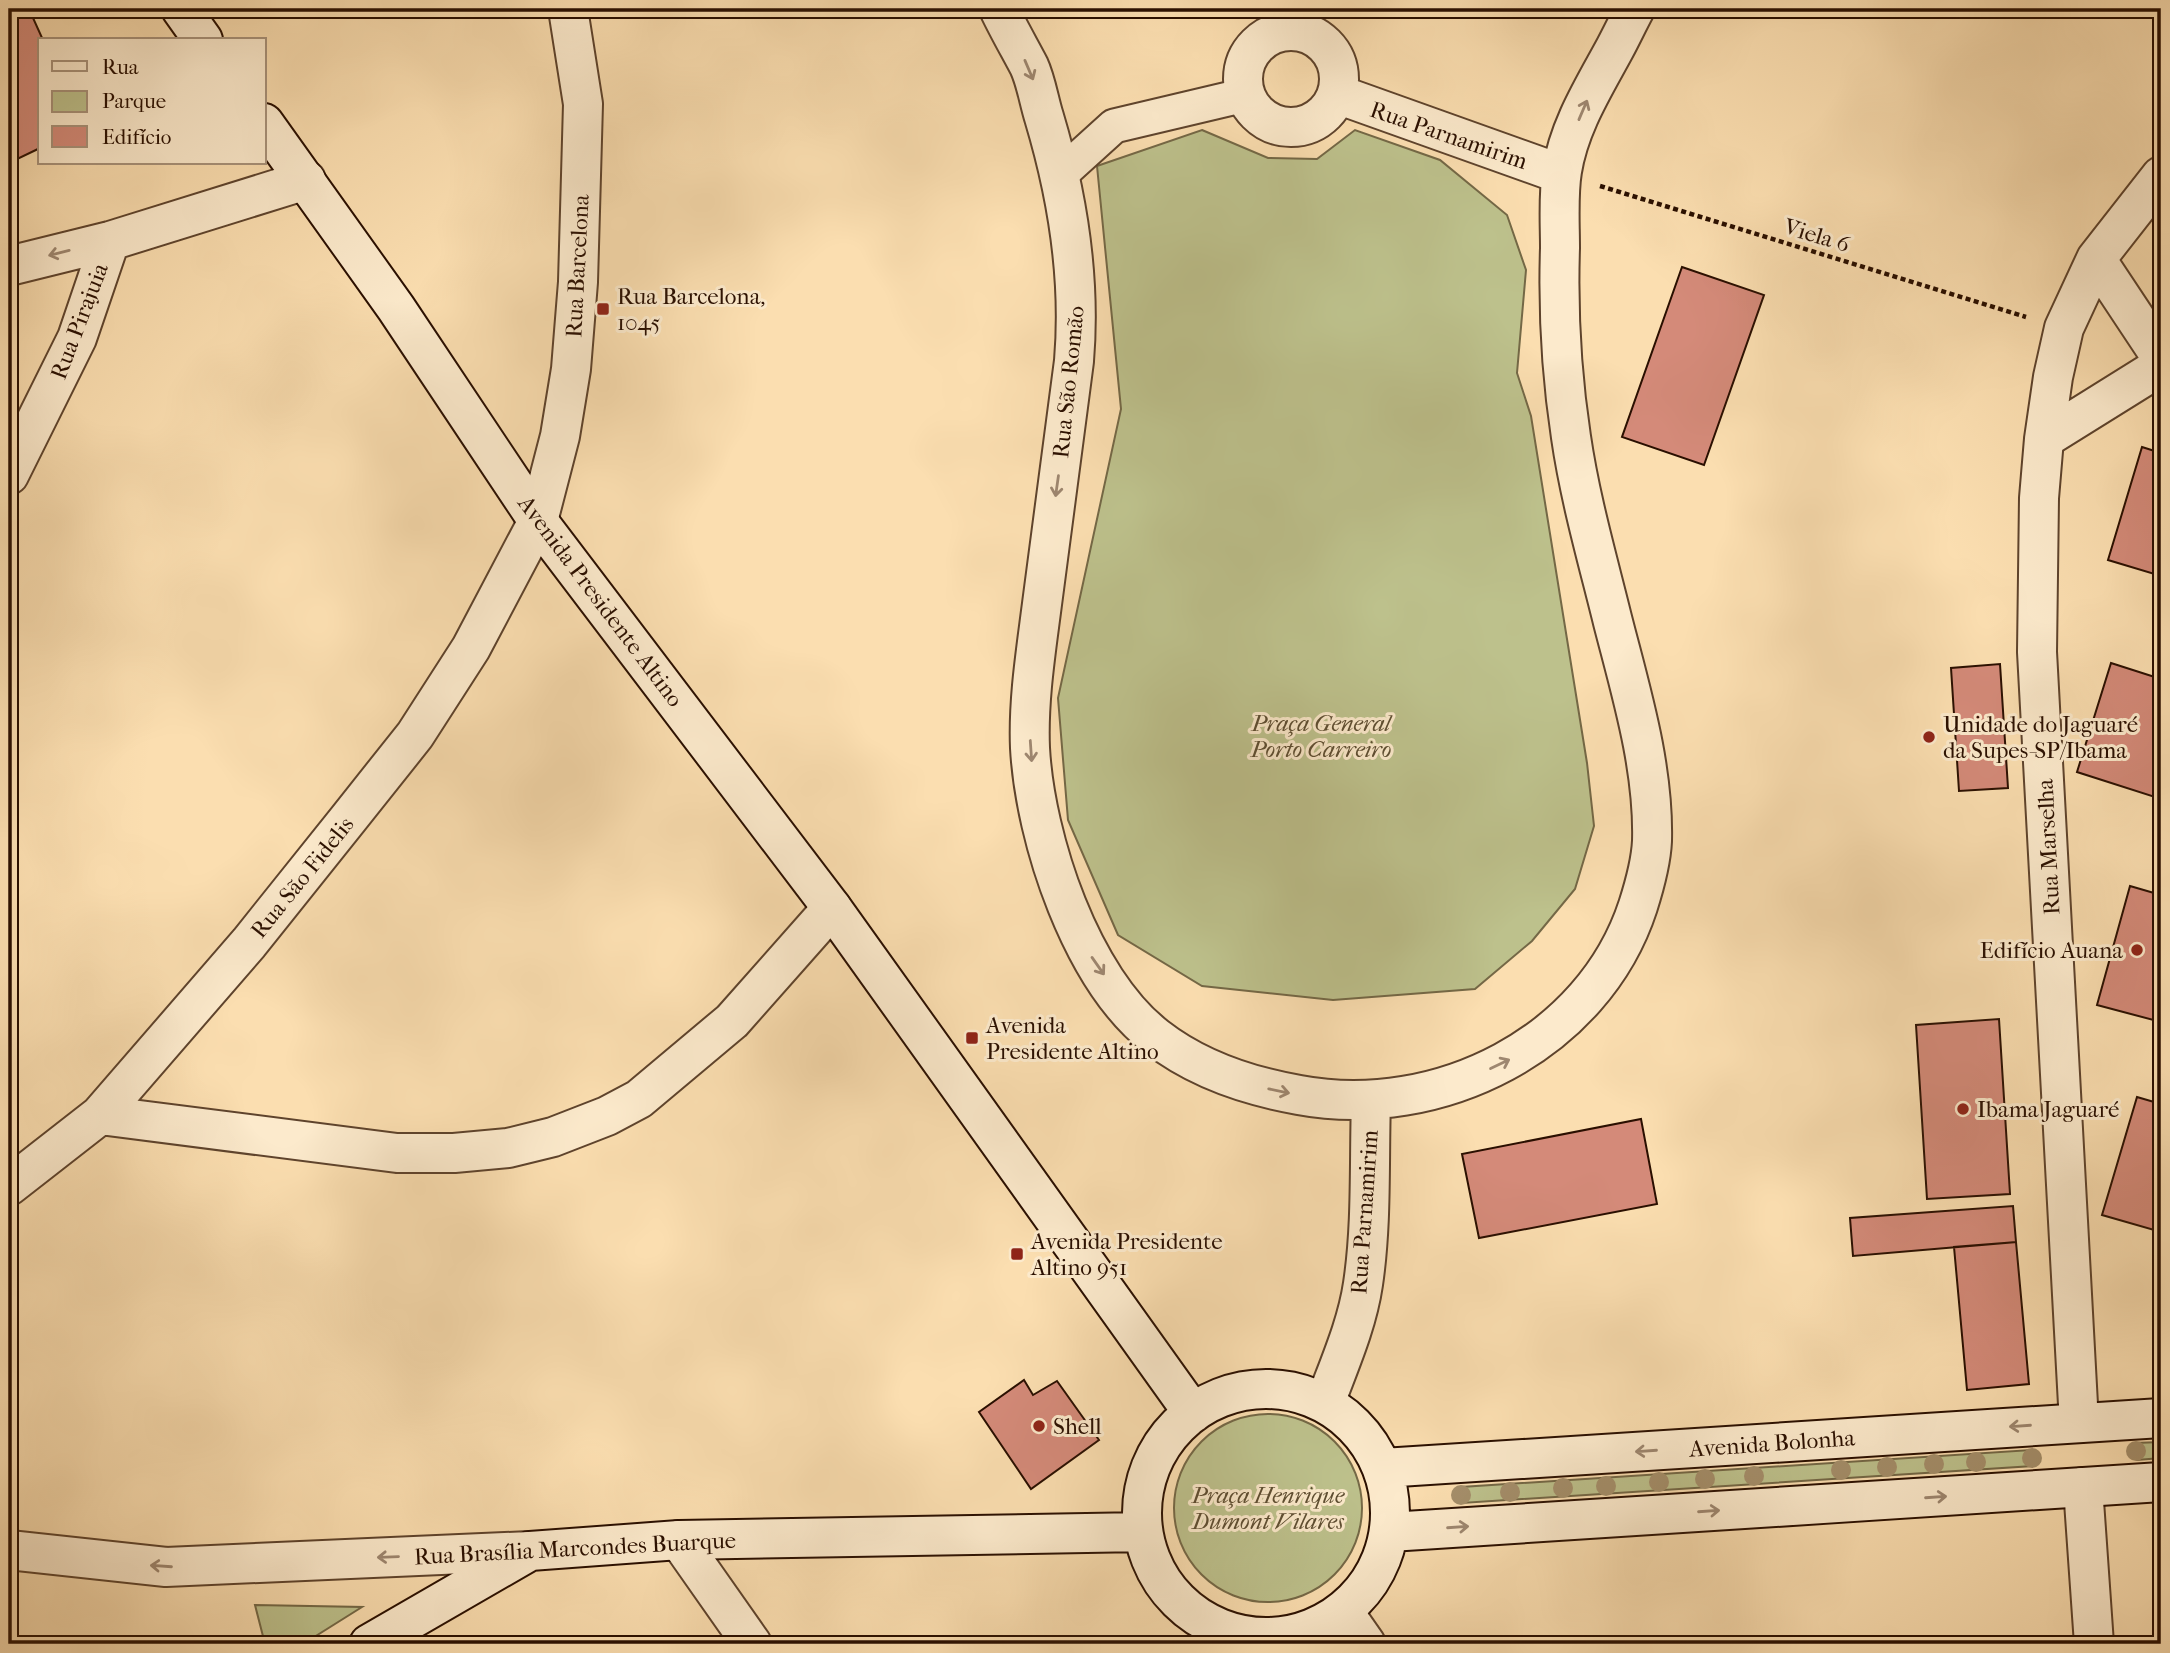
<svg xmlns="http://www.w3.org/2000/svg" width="2170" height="1653" font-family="'IM FELL French Canon',serif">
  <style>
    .green { fill: #bdc18c; stroke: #746846; stroke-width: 2 }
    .building { fill: #d48a79; stroke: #2a0f00; stroke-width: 2 }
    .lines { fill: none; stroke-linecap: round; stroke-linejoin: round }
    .pedestrian-casing { stroke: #5e432c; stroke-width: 37 }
    .minor-casing { stroke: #5e432c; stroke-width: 42 }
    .tertiary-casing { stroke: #5e432c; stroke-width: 42 }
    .secondary-casing { stroke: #2a0f00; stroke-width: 42 }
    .path { stroke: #2a0f00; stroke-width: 4.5; stroke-dasharray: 5 3.5; stroke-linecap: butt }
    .pedestrian { stroke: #fceacc; stroke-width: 33 }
    .minor { stroke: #fceacc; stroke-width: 38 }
    .tertiary { stroke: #fceacc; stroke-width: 38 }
    .secondary { stroke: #fceacc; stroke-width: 38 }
    .tree { fill: #a48e6a }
    .oneway { stroke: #9e8770 }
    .poi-dot { fill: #8f2418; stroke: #fceacc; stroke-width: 2.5 }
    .labels { text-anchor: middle; stroke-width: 6; stroke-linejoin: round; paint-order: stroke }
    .street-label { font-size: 23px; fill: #2a0f00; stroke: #fceacc }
    .poi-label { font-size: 23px; fill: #2a0f00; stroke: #fceacc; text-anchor: start }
    .park-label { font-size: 23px; font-style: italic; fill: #5d4d31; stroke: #fceacc }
  </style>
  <rect width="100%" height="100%" fill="#fbdeb0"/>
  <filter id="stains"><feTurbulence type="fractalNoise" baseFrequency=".00286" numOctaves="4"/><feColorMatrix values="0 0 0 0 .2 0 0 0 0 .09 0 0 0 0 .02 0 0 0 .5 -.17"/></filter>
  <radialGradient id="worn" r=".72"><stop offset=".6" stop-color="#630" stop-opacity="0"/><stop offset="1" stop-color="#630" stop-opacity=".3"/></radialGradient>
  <path class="green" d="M 1202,130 L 1268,158 L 1317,159 L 1355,130 L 1440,160 L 1507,215 L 1526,270 L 1517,373 L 1531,416 L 1587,763 L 1594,826 L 1575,889 L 1532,941 L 1475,989 L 1333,1000 L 1202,986 L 1118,935 L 1068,820 L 1058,698 L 1121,409 L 1097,166 Z
    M1174 1508a94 94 0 1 1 188 0a94 94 0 1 1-188 0Z
    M 2161,1442 L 2161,1458 L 2137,1460 L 2135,1443 Z
    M 2031,1450 L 2033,1466 L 1462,1503 L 1461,1487 Z
    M 255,1605 L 362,1607 L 303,1644 L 265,1644 Z"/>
  <path class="building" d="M 9,9 L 29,9 L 43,40 L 40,40 L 40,148 L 9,163 Z
    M 1682,267 L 1764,295 L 1704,465 L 1622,437 Z
    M 2142,447 L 2161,453 L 2161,576 L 2108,560 Z
    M 2111,663 L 2161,679 L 2161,799 L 2077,772 Z
    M 2000,664 L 2008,788 L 1959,791 L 1951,668 Z
    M 2130,886 L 2161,895 L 2161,1022 L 2097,1005 Z
    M 1999,1019 L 2010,1194 L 1927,1199 L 1916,1025 Z
    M 2137,1097 L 2161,1104 L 2161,1232 L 2102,1215 Z
    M 1641,1119 L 1657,1204 L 1479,1238 L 1462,1154 Z
    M 2013,1206 L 2016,1242 L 1853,1256 L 1850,1218 Z
    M 2016,1242 L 2029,1384 L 1967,1390 L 1954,1247 Z
    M 1024,1380 L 1033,1395 L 1057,1381 L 1099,1440 L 1031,1489 L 979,1412 Z"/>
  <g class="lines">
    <g class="pedestrian-casing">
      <path id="pedestrian" d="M 1061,174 L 1114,126 L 1245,95"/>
    </g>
    <g class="minor-casing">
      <path id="minor" d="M 999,9 C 1008,28 1019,47 1029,66 C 1036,81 1039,101 1044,117 C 1068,197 1081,277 1074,361 C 1063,442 1052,523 1042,604 C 1036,651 1028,700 1030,748 C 1035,839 1081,979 1156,1037 C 1197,1069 1248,1086 1299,1095 C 1438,1121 1593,1044 1638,906 C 1645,884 1651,863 1652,841 C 1654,767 1631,692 1613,622 C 1598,561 1580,499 1571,437 C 1562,378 1558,309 1560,248 C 1560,223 1558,195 1562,171 C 1569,126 1594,87 1615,48 C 1622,35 1628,22 1635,9
        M1243 79a48 48 0 1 1 96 0a48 48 0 1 1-96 0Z
        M 1337,94 L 1561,174
        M 2096,259 L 2161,357
        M 9,266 L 110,241 L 306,180
        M 2044,439 L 2161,366
        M 9,475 L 77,338 L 110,241
        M 100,1115 L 397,1153 L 454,1153 L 508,1148 L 553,1137 L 607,1116 L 639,1099 L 732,1021 L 832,908
        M 9,1186 L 100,1115 L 249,943 L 349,818 L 415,735 L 471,648 L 538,521 L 560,436 L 571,369 L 578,282 L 583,104 L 568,9
        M 1325,1403 C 1339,1365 1357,1325 1363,1284 C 1372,1224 1369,1161 1371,1100
        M 2079,1423 L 2037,652 L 2039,498 L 2044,439 L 2053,377 L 2064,328 L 2096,259 L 2161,176
        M 2083,1487 L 2094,1644
        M 679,1540 L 752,1644
        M 9,1550 L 166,1567 L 530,1551"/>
    </g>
    <g class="tertiary-casing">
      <path id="tertiary" d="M 1343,1611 L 1366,1644"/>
    </g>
    <g class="secondary-casing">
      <path id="secondary" d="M 181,9 L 203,40
        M 264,123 L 396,308 L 538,521 L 832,908 L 1193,1413
        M1142 1513a124 124 0 1 1 248 0a124 124 0 1 1-248 0Z
        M 1383,1468 L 2161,1418
        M 1390,1532 L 2161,1482
        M 369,1644 L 530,1551 L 679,1540 L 1143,1532"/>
    </g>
    <path class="path" d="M 1600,186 L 2026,317"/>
    <use href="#pedestrian" class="pedestrian"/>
    <use href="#minor" class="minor"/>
    <use href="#tertiary" class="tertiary"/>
    <use href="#secondary" class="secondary"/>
  </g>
  <g class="tree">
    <circle cx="2136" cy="1451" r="10"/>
    <circle cx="2032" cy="1458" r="10"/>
    <circle cx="1976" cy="1462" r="10"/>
    <circle cx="1934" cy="1464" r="10"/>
    <circle cx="1887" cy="1467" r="10"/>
    <circle cx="1841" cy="1470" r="10"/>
    <circle cx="1754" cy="1476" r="10"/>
    <circle cx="1705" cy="1479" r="10"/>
    <circle cx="1659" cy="1482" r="10"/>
    <circle cx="1606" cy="1486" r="10"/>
    <circle cx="1563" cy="1488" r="10"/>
    <circle cx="1510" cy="1492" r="10"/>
    <circle cx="1461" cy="1495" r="10"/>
  </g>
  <defs><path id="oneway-shaft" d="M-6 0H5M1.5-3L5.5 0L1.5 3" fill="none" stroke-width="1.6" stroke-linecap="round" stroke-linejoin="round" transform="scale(1.75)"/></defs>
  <g class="oneway">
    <use href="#oneway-shaft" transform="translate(1029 70) rotate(67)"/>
    <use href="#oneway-shaft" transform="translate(1583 110) rotate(-67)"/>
    <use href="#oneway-shaft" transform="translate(59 253) rotate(166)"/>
    <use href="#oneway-shaft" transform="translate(1057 486) rotate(98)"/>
    <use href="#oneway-shaft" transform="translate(1031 751) rotate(86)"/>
    <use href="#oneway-shaft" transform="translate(1098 966) rotate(55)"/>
    <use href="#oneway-shaft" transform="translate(1500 1064) rotate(-26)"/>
    <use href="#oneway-shaft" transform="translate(1279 1091) rotate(12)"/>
    <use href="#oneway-shaft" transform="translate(2020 1426) rotate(176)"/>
    <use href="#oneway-shaft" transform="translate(1646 1451) rotate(176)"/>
    <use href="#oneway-shaft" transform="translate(1936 1497) rotate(-4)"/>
    <use href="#oneway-shaft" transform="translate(1709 1511) rotate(-4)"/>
    <use href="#oneway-shaft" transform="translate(1458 1527) rotate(-4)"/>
    <use href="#oneway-shaft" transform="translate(388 1557) rotate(178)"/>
    <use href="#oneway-shaft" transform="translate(161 1566) rotate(-176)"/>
  </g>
  <g class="poi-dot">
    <rect x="596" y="302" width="14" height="14" rx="3.5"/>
    <circle cx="1929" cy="737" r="7"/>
    <circle cx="2137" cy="950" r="7"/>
    <rect x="965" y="1031" width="14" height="14" rx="3.5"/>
    <circle cx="1963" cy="1109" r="7"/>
    <rect x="1010" y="1247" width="14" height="14" rx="3.5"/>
    <circle cx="1039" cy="1426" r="7"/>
  </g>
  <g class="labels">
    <g class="street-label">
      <text transform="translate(1449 135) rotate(19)" y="8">Rua Parnamirim</text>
      <text transform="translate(1817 235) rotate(17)" y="8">Viela 6</text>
      <text transform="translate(577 266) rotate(-87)" y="8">Rua Barcelona</text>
      <text transform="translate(79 321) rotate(-69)" y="8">Rua Pirajuia</text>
      <text transform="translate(1068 382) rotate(-84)" y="8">Rua São Romão</text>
      <text transform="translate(601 601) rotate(53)" y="8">Avenida Presidente Altino</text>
      <text transform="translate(2048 847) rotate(-93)" y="8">Rua Marselha</text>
      <text transform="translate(302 877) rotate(-51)" y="8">Rua São Fidelis</text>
      <text transform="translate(1364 1212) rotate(-86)" y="8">Rua Parnamirim</text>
      <text transform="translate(1772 1443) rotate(-4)" y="8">Avenida Bolonha</text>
      <text transform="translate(575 1548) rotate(-3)" y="8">Rua Brasília Marcondes Buarque</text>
    </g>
    <g class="poi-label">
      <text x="617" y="304">Rua Barcelona,<tspan x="617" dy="26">1045</tspan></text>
      <text x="1943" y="732">Unidade do Jaguaré<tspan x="1943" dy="26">da Supes-SP/Ibama</tspan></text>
      <text x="2123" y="958" text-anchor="end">Edifício Auana</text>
      <text x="986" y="1033">Avenida<tspan x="986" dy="26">Presidente Altino</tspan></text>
      <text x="1977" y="1117">Ibama Jaguaré</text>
      <text x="1031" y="1249">Avenida Presidente<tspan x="1031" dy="26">Altino 951</tspan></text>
      <text x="1053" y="1434">Shell</text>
    </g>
    <g class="park-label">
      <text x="1321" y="731">Praça General<tspan x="1321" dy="26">Porto Carreiro</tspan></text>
      <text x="1268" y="1503">Praça Henrique<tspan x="1268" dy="26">Dumont Vilares</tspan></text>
    </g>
  </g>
  <rect width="2170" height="1653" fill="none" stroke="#fbdeb0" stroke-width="35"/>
  <rect x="10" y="10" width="2149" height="1632" fill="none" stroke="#2a0f00" stroke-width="3.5"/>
  <rect x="18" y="18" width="2135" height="1618" fill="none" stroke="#2a0f00" stroke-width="2"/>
  <rect x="38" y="38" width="228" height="126" fill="#fceacc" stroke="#a8927a" stroke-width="2"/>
  <rect x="52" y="61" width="35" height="10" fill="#fceacc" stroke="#a8927a" stroke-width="2"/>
  <text x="102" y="74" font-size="21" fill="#2a0f00">Rua</text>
  <rect x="52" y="91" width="35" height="21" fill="#bdc18c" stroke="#a8927a" stroke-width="2"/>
  <text x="102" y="108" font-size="21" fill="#2a0f00">Parque</text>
  <rect x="52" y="126" width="35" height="21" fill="#d48a79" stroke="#a8927a" stroke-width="2"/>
  <text x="102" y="144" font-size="21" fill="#2a0f00">Edifício</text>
  <rect width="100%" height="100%" filter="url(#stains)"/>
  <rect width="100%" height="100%" fill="url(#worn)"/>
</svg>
